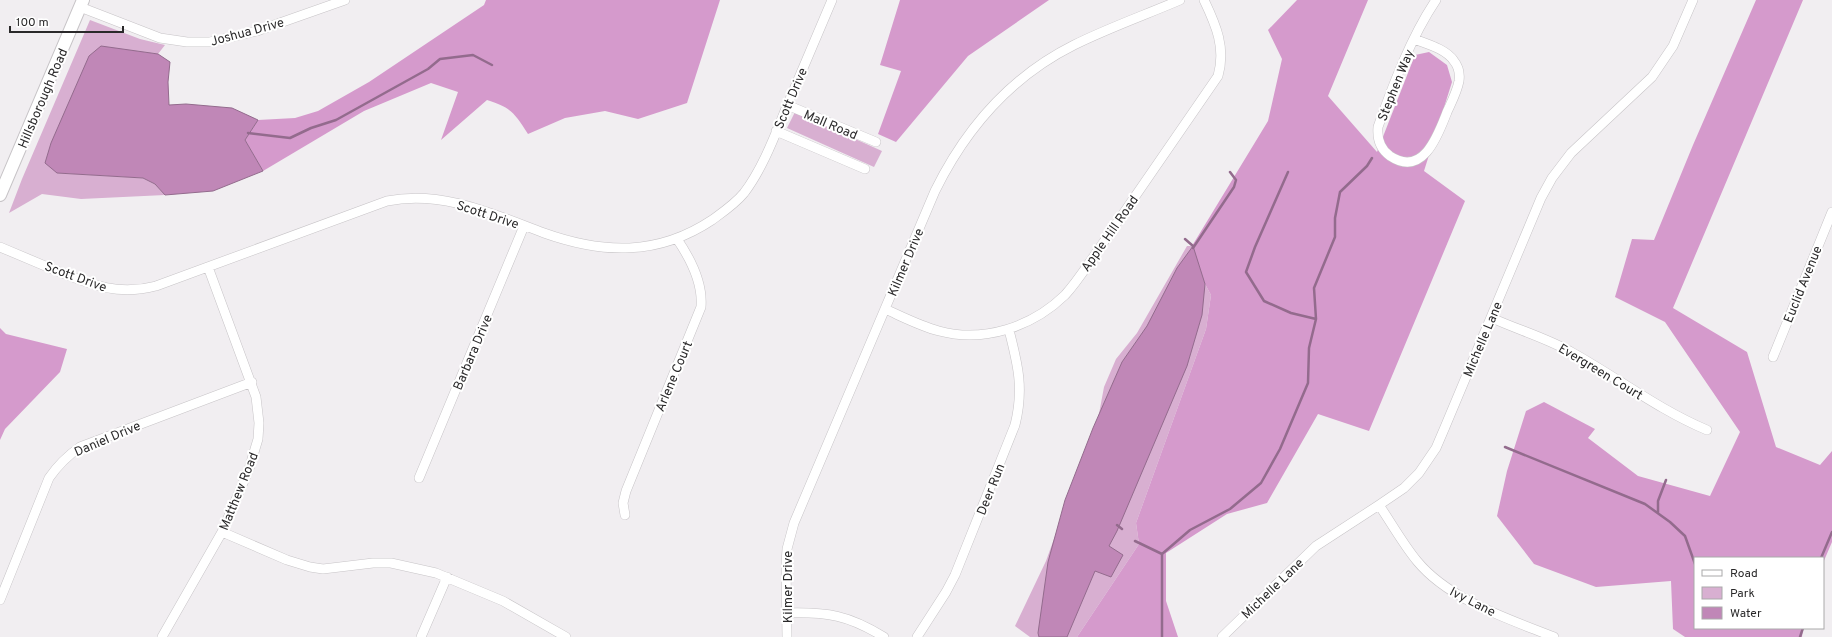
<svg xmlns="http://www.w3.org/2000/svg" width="1832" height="637" font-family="Overpass,sans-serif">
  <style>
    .green { fill: #d8afd1 }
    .forest { fill: #d59acc }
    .water { fill: #c087b7; stroke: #936b8d }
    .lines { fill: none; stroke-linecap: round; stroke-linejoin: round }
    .stream { stroke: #936b8d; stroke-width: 2.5 }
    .street-casing { stroke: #c7c4c7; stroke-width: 10 }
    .secondary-casing { stroke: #c7c4c7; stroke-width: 14 }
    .street { stroke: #fff; stroke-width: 9 }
    .secondary { stroke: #fff; stroke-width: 12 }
    .labels { text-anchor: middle; stroke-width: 4; stroke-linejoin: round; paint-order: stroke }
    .street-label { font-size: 13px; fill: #2a292a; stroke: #fff }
  </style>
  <rect width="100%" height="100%" fill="#f1eef1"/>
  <path class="green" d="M 90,20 L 140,39 L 165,45 L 158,54 L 101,47 L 57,173 L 143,178 L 155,184 L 165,195 L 81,199 L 42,194 L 9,213 L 22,179 Z
    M 795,112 L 882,151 L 874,167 L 787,128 Z
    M 1187,246 L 1193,246 L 1205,284 L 1211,295 L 1206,329 L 1136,523 L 1139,544 L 1077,637 L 1030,637 L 1015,626 L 1046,561 L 1068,500 L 1096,430 L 1104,387 L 1116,359 L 1137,333 Z"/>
  <path class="forest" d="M 486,0 L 720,0 L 687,103 L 638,119 L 605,111 L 565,118 L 528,134 C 515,113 510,107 487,100 L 441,140 L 458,92 L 431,83 L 364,111 L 263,171 L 245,140 L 258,120 L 295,118 L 318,111 L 369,82 L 484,5 Z
    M 900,0 L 1049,0 L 968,56 L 896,142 L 878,134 L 901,71 L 880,65 Z
    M 1297,0 L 1368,0 L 1328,96 L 1377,152 L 1415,55 L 1429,52 L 1447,65 L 1452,82 L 1424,171 L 1465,201 L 1369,431 L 1318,414 L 1267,503 L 1227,514 L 1166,553 L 1166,601 L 1178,637 L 1077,637 L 1139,544 L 1136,523 L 1206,329 L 1211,295 L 1205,284 L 1192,246 L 1268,121 L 1282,59 L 1268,30 Z
    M 1756,0 L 1803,0 L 1673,308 L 1747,352 L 1776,447 L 1820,465 L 1832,451 L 1832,542 L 1823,563 L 1823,558 L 1695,558 L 1695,628 L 1803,628 L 1802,637 L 1685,637 L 1673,629 L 1671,581 L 1596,587 L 1534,564 L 1497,516 L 1507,471 L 1526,411 L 1544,402 L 1595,429 L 1588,438 L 1638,476 L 1710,496 L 1740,432 L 1665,322 L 1615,297 L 1632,239 L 1654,240 L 1693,145 Z
    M 0,328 L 6,334 L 67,349 L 60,372 L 5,429 L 0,440 Z"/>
  <path class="water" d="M 101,46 L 158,54 L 170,62 L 168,82 L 169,105 L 186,104 L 232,108 L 258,120 L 245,140 L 263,171 L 213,191 L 165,195 L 155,184 L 143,178 L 57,173 L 45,163 L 51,143 L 89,56 Z
    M 1193,246 L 1205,284 L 1202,315 L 1187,366 L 1117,531 L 1109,546 L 1123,555 L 1111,577 L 1095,571 L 1067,637 L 1039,637 L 1038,633 L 1048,562 L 1065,500 L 1093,428 L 1122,362 L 1147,326 L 1177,268 Z"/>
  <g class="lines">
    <path class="stream" d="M 248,133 L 290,138 L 311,128 L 336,120 L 428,69 L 440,59 L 473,55 L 492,65
      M 1288,172 L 1255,247 L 1246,272 L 1264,301 L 1291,313 L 1316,319
      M 1185,239 L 1193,246
      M 1193,248 L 1234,187 L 1236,180 L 1230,172
      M 1505,447 L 1645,504 L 1670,522 L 1685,536 L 1695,564
      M 1658,513 L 1658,501 L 1666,480
      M 1117,525 L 1122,529
      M 1135,541 L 1162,554
      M 1821,558 L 1832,532
      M 1162,637 L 1162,554 L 1190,530 L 1230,509 L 1261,483 L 1280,449 L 1308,383 L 1309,348 L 1316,319 L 1314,288 L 1335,237 L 1335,218 L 1340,192 L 1367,166 L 1372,158
      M 1800,637 L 1803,628"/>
    <g class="street-casing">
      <path id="street" d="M 80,7 L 160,38 L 187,42 L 210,42 L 257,31 L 345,0
        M 1414,39 C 1427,44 1446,49 1454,61 C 1458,66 1460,74 1459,81 C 1457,92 1451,103 1447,112 C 1438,135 1423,178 1390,156 C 1380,149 1377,139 1378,127 C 1393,85 1411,37 1436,0
        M 787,105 L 876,142
        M 776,131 L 865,169
        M 0,247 C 19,255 38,263 57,271 C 92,285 118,296 156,286 L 387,201 C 443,190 493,214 544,233 C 603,254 658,256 712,220 C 723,212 735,204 744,193 C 763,168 775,135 787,106 C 802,71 817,35 832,0
        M 885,309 C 903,317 920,326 939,331 C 984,343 1032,327 1065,295 C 1076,283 1085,269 1094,256 L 1218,76 C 1226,48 1216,25 1204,0
        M 1492,318 C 1518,330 1547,338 1573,353 C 1618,378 1659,410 1707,430
        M 1773,357 L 1832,212
        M 419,478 L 524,226
        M 1379,505 C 1392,524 1403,544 1417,561 C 1449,600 1509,619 1554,637
        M 625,515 L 623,503 L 626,491 L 701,307 C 703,284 690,258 677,239
        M 222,532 L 287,560 L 310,567 L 323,569 L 373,563 L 391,563 L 436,573 L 503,601 L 566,637
        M 0,600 L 49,478 C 58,465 67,456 80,447 L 252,382
        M 787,613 C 828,612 848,615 884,637
        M 162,637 L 222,532 L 249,469 L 258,439 L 259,423 L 256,397 L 208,267
        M 421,637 L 447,577
        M 787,637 L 786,563 L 787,549 L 794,523 L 935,191 C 966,128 1010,77 1074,45 C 1108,28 1145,15 1180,0
        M 917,637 L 946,592 L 955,575 L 1015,425 C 1024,389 1018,365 1009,330
        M 1222,637 L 1316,546 L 1379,505 L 1404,488 L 1419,473 L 1436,448 L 1445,427 L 1541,198 L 1552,178 L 1571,153 L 1652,77 L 1673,46 L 1693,0"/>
    </g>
    <g class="secondary-casing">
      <path id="secondary" d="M 0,195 L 83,0"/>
    </g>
    <use href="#street" class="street"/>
    <use href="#secondary" class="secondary"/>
  </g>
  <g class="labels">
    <g class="street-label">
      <text transform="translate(247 31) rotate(-15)" y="5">Joshua Drive</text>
      <text transform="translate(1395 85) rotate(-68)" y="5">Stephen Way</text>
      <text transform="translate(42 98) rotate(-67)" y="5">Hillsborough Road</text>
      <text transform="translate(790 98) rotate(-67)" y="5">Scott Drive</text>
      <text transform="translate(831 124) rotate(23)" y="5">Mall Road</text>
      <text transform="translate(488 214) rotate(18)" y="5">Scott Drive</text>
      <text transform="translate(1109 233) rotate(-55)" y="5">Apple Hill Road</text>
      <text transform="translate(905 262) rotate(-67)" y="5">Kilmer Drive</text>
      <text transform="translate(76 276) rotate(20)" y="5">Scott Drive</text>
      <text transform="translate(1802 284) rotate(-68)" y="5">Euclid Avenue</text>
      <text transform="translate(1482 339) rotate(-67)" y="5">Michelle Lane</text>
      <text transform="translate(472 352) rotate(-67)" y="5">Barbara Drive</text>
      <text transform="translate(1601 371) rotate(31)" y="5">Evergreen Court</text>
      <text transform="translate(673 376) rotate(-67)" y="5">Arlene Court</text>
      <text transform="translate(107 438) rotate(-23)" y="5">Daniel Drive</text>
      <text transform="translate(990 489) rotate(-68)" y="5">Deer Run</text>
      <text transform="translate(238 491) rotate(-68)" y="5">Matthew Road</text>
      <text transform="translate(787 587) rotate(-90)" y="5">Kilmer Drive</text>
      <text transform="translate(1272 588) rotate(-44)" y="5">Michelle Lane</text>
      <text transform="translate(1473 601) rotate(27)" y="5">Ivy Lane</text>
    </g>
  </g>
  <rect x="1694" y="557" width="130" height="72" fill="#ffffff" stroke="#aaa9aa"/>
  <rect x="1702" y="570" width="20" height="6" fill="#ffffff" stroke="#aaa9aa"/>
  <text x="1730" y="577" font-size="12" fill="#2a292a">Road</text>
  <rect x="1702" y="587" width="20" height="12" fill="#d8afd1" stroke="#aaa9aa"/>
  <text x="1730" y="597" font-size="12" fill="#2a292a">Park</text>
  <rect x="1702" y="607" width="20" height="12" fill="#c087b7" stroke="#aaa9aa"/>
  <text x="1730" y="617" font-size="12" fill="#2a292a">Water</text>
  <path d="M10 26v6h113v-6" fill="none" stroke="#2a292a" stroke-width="2"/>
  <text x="16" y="26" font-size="12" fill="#2a292a" stroke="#ffffff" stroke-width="3" paint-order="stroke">100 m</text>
</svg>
